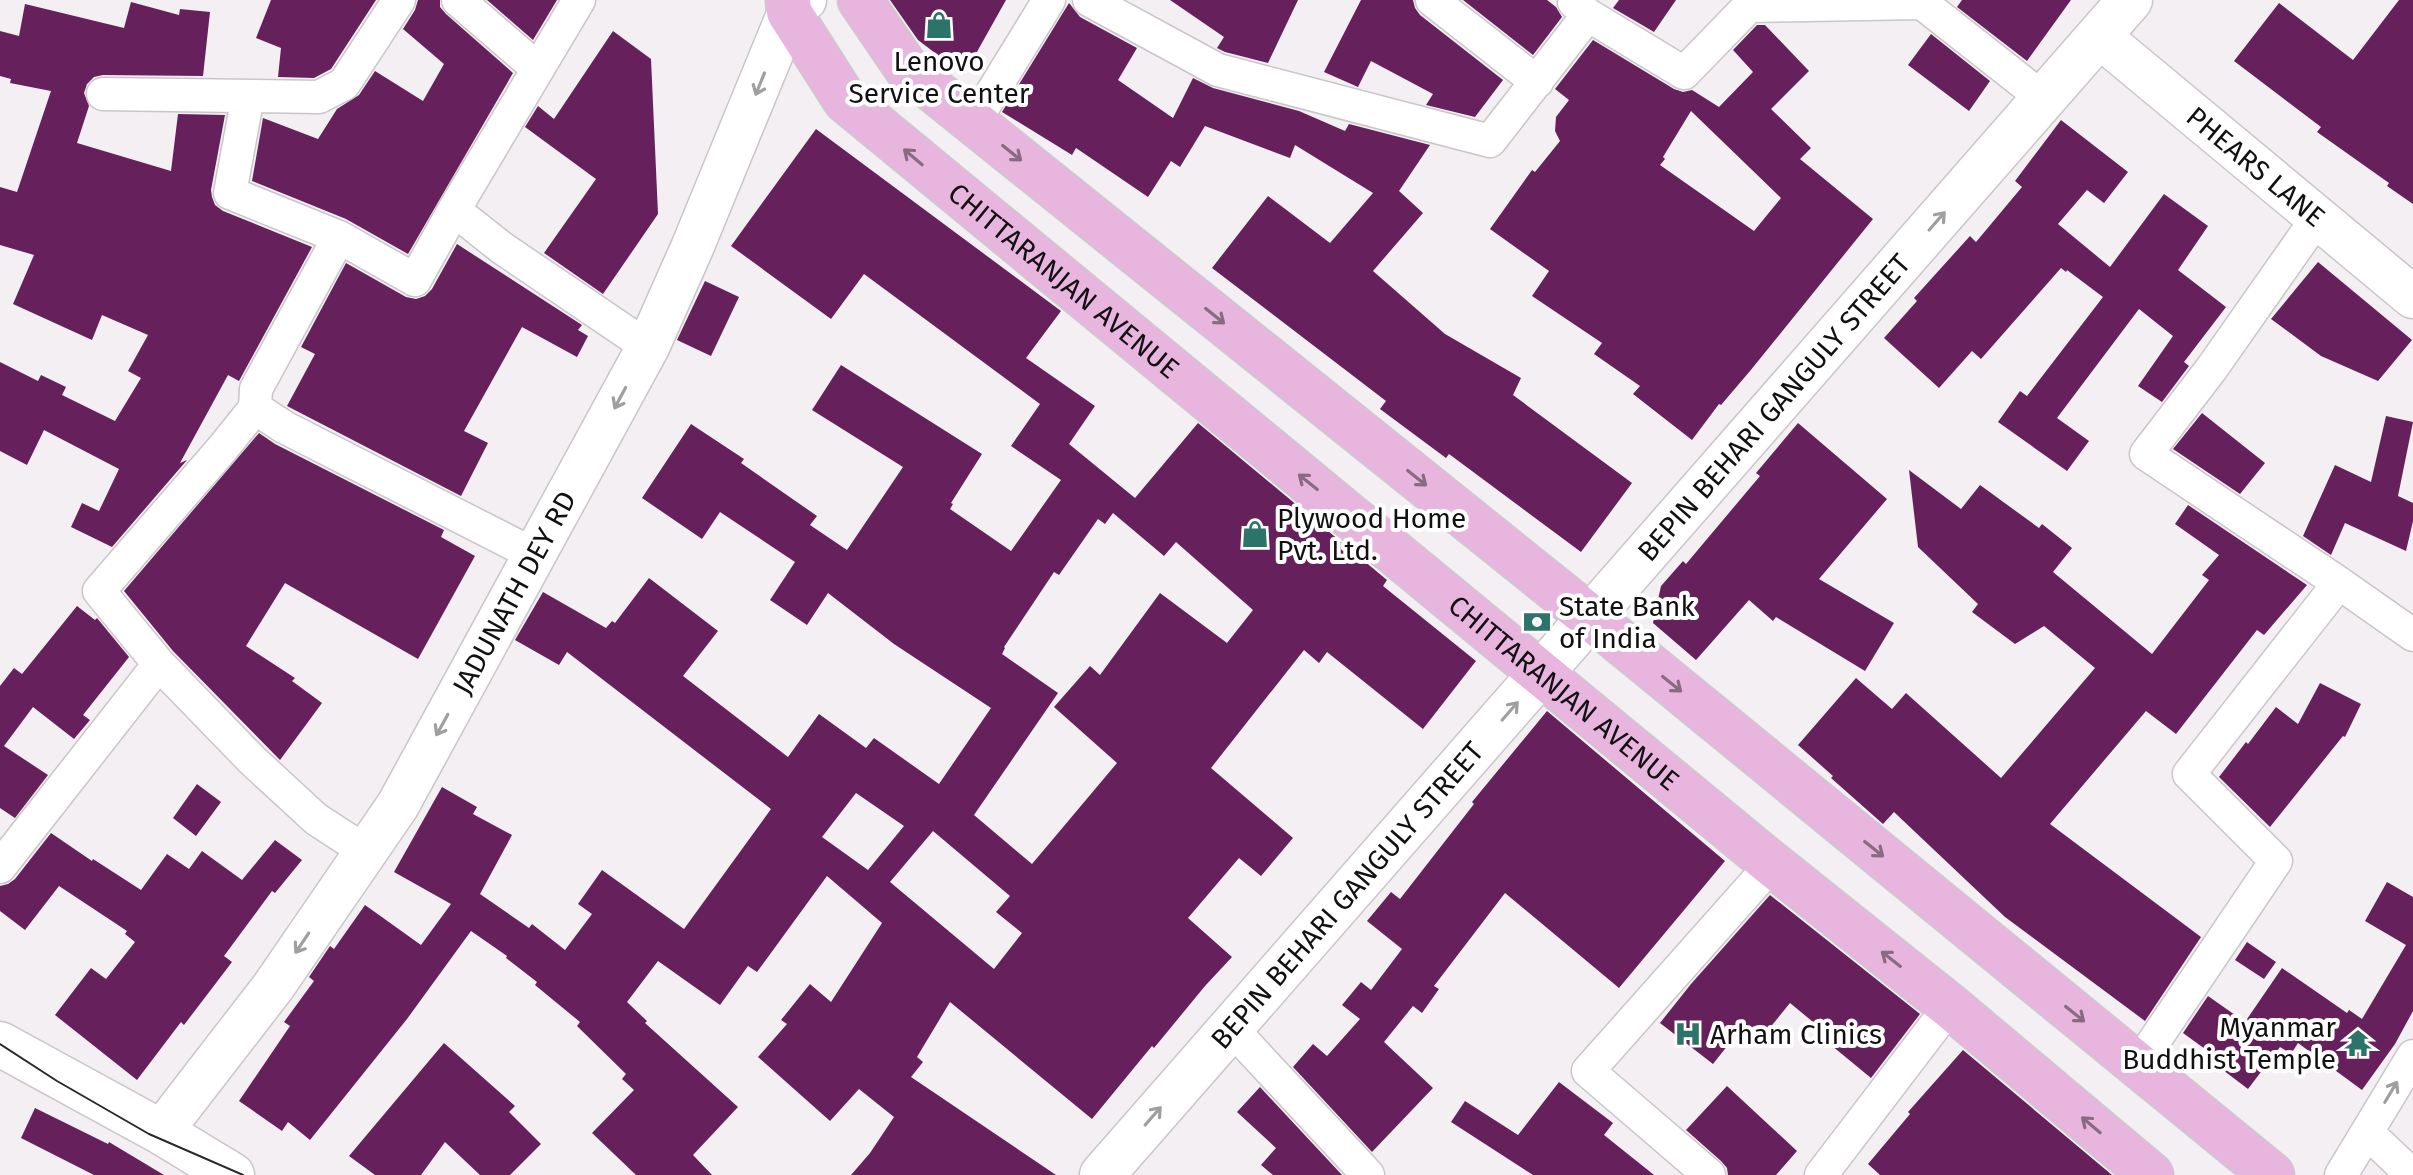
<svg xmlns="http://www.w3.org/2000/svg" width="2413" height="1175" font-family="'Fira Sans',sans-serif">
  <style>
    .building { fill: #66205c; fill-rule: evenodd }
    .lines { fill: none; stroke-linecap: round; stroke-linejoin: round }
    .minor-casing { stroke: #cac5c9; stroke-width: 35 }
    .tertiary-casing { stroke: #cac5c9; stroke-width: 45 }
    .secondary-casing { stroke: #cac5c9; stroke-width: 47 }
    .primary-casing { stroke: #cbcacb; stroke-width: 47 }
    .minor { stroke: #fff; stroke-width: 32 }
    .tertiary { stroke: #fff; stroke-width: 42 }
    .secondary { stroke: #fff; stroke-width: 44 }
    .primary { stroke: #e8b5df; stroke-width: 44 }
    .tram { stroke: #2c292c; stroke-width: 2 }
    .oneway { stroke: #a09fa0 }
    .oneway2 { stroke: #886b83 }
    .labels { text-anchor: middle; stroke-width: 8; stroke-linejoin: round; paint-order: stroke }
    .poi-label { font-size: 28px; fill: #121012; stroke: #fff; text-anchor: start }
    .street-label { font-size: 28px; fill: #121012; stroke: #fff }
  </style>
  <rect width="100%" height="100%" fill="#f3eff2"/>
  <path class="building" d="M 271,0 L 376,0 L 331,69 L 314,78 L 278,77 L 281,48 L 256,38 Z
    M 418,0 L 440,0 L 440,7 L 446,14 L 513,73 L 408,254 L 346,219 L 252,181 L 263,118 L 318,139 L 337,109 L 359,95 L 375,71 L 423,101 L 444,64 L 403,29 L 415,10 Z
    M 487,0 L 557,0 L 533,40 Z
    M 890,0 L 1006,0 L 964,75 L 918,40 Z
    M 1170,0 L 1298,0 L 1268,63 L 1225,52 L 1217,48 L 1224,37 Z
    M 1361,0 L 1413,0 L 1415,8 L 1420,15 L 1503,80 L 1475,117 L 1426,105 L 1433,94 L 1371,61 L 1358,87 L 1324,72 Z
    M 1463,0 L 1547,0 L 1556,7 L 1562,17 L 1533,55 Z
    M 1619,0 L 1676,0 L 1654,32 L 1613,8 Z
    M 1962,0 L 2071,0 L 2027,61 L 1957,7 Z
    M 2399,0 L 2413,0 L 2413,204 L 2387,186 L 2389,183 L 2317,132 L 2321,127 L 2234,61 L 2279,3 L 2353,60 Z
    M 131,2 L 179,15 L 180,9 L 210,12 L 203,76 L 103,75 L 94,77 L 87,84 L 84,93 L 89,106 L 77,143 L 171,171 L 178,114 L 225,115 L 211,190 L 212,197 L 215,205 L 223,211 L 312,247 L 239,381 L 228,375 L 180,463 L 187,460 L 112,547 L 71,527 L 82,503 L 99,511 L 119,469 L 44,430 L 27,465 L 0,451 L 0,362 L 38,381 L 41,375 L 66,387 L 62,395 L 115,421 L 141,378 L 128,371 L 148,335 L 102,315 L 92,340 L 13,304 L 34,255 L 0,245 L 0,187 L 17,192 L 51,91 L 10,83 L 11,79 L 0,76 L 0,31 L 19,36 L 25,4 L 124,28 Z
    M 1069,3 L 1080,17 L 1137,48 L 1118,80 L 1173,118 L 1193,78 L 1213,88 L 1299,111 L 1345,131 L 1349,124 L 1430,145 L 1399,191 L 1423,213 L 1373,271 L 1445,334 L 1521,378 L 1513,395 L 1632,483 L 1581,552 L 1449,454 L 1446,458 L 1380,409 L 1386,401 L 1212,268 L 1268,196 L 1330,243 L 1373,193 L 1295,145 L 1290,158 L 1205,126 L 1180,167 L 1171,161 L 1148,197 L 1076,148 L 1072,155 L 1002,112 Z
    M 1757,25 L 1765,25 L 1809,71 L 1771,109 L 1811,148 L 1800,159 L 1873,219 L 1750,371 L 1721,405 L 1719,404 L 1692,440 L 1633,394 L 1640,386 L 1594,354 L 1602,343 L 1532,296 L 1549,271 L 1490,229 L 1532,170 L 1535,172 L 1560,141 L 1555,131 L 1556,117 L 1569,100 L 1555,89 L 1593,40 L 1674,89 L 1683,92 L 1692,90 L 1719,107 L 1753,72 L 1733,50 ZM 1691,111 L 1781,198 L 1754,231 L 1660,165 L 1665,159 L 1663,157 Z
    M 613,31 L 651,59 L 658,214 L 603,294 L 544,253 L 596,179 L 525,127 L 538,106 L 554,119 Z
    M 1931,34 L 1990,81 L 1969,111 L 1908,65 Z
    M 2061,120 L 2128,172 L 2104,203 L 2087,190 L 2058,224 L 2110,267 L 2164,194 L 2208,226 L 2178,270 L 2226,307 L 2184,362 L 2189,366 L 2162,402 L 2138,386 L 2173,336 L 2139,309 L 2057,418 L 2089,441 L 2067,471 L 1998,422 L 2020,391 L 2027,396 L 2103,297 L 2067,270 L 2066,272 L 2061,268 L 1981,359 L 1972,351 L 1939,388 L 1884,338 L 1917,301 L 1914,298 L 1970,236 L 1976,242 L 2022,187 L 2015,181 Z
    M 816,129 L 1061,311 L 1026,358 L 1095,406 L 1069,444 L 1135,498 L 1198,423 L 1387,580 L 1383,586 L 1476,661 L 1423,729 L 1327,652 L 1319,663 L 1304,650 L 1211,768 L 1293,838 L 1261,876 L 1239,858 L 1188,918 L 1232,957 L 1205,986 L 1154,1048 L 1152,1046 L 1092,1119 L 950,1002 L 917,1057 L 923,1062 L 911,1077 L 1056,1175 L 851,1175 L 870,1153 L 894,1117 L 859,1089 L 830,1121 L 758,1057 L 787,1024 L 781,1020 L 810,984 L 831,1002 L 882,923 L 827,876 L 757,972 L 748,966 L 720,1005 L 658,961 L 627,1002 L 647,1021 L 645,1023 L 738,1107 L 693,1155 L 712,1175 L 636,1175 L 592,1133 L 634,1090 L 622,1079 L 626,1074 L 577,1026 L 580,1022 L 535,985 L 537,982 L 506,958 L 507,956 L 471,931 L 407,1019 L 310,1140 L 288,1122 L 282,1131 L 239,1101 L 290,1026 L 284,1022 L 314,981 L 309,977 L 330,946 L 334,949 L 365,905 L 421,945 L 451,904 L 394,872 L 442,787 L 477,807 L 473,814 L 512,835 L 480,894 L 529,928 L 532,924 L 565,950 L 592,914 L 578,904 L 602,870 L 684,929 L 771,809 L 567,652 L 559,665 L 515,640 L 543,592 L 606,628 L 612,621 L 615,623 L 649,578 L 718,631 L 683,676 L 788,757 L 819,714 L 866,748 L 874,738 L 939,784 L 991,708 L 894,644 L 828,593 L 807,625 L 770,600 L 795,562 L 720,512 L 702,539 L 642,498 L 691,424 L 744,459 L 741,463 L 817,516 L 810,525 L 847,550 L 903,467 L 812,410 L 841,365 L 982,454 L 951,503 L 953,504 L 950,509 L 1011,551 L 1061,480 L 1011,446 L 1040,404 L 864,274 L 831,319 L 731,246 ZM 1113,513 L 1164,556 L 1176,542 L 1253,610 L 1227,643 L 1160,593 L 1100,675 L 1090,666 L 1054,707 L 1117,763 L 1032,864 L 974,815 L 1058,693 L 1002,654 L 1005,648 L 1004,647 L 1054,572 L 1059,575 L 1098,519 L 1105,524 ZM 856,793 L 904,826 L 868,870 L 822,837 ZM 933,831 L 1010,896 L 996,912 L 1022,933 L 994,969 L 890,882 Z
    M 457,244 L 582,325 L 578,330 L 588,336 L 577,357 L 522,327 L 464,431 L 488,443 L 461,496 L 287,406 L 315,354 L 301,347 L 346,263 L 406,297 L 416,299 L 425,296 L 432,289 Z
    M 2318,262 L 2412,340 L 2378,381 L 2321,356 L 2271,319 Z
    M 705,281 L 739,297 L 711,356 L 677,340 Z
    M 2202,413 L 2265,463 L 2240,494 L 2173,449 Z
    M 2386,416 L 2413,422 L 2398,496 L 2413,503 L 2413,521 L 2406,551 L 2345,523 L 2331,555 L 2303,536 L 2335,465 L 2371,482 Z
    M 1798,423 L 1887,499 L 1819,579 L 1894,623 L 1865,671 L 1776,617 L 1773,621 L 1749,600 L 1696,660 L 1653,623 L 1661,586 L 1683,561 L 1686,564 L 1760,476 L 1756,473 Z
    M 259,433 L 275,444 L 444,530 L 441,537 L 475,556 L 418,659 L 285,583 L 246,646 L 295,678 L 292,681 L 322,703 L 280,760 L 173,651 L 124,591 Z
    M 1909,470 L 1961,509 L 1980,485 L 2039,528 L 2042,524 L 2072,548 L 2053,572 L 2152,654 L 2209,580 L 2202,575 L 2219,555 L 2175,524 L 2188,505 L 2307,585 L 2264,635 L 2257,630 L 2176,734 L 2146,711 L 2050,824 L 2201,937 L 2145,1021 L 2005,917 L 1894,812 L 1883,824 L 1831,778 L 1833,776 L 1798,745 L 1856,678 L 1892,709 L 1906,693 L 2001,778 L 2095,668 L 2044,626 L 2015,644 L 1972,612 L 1978,604 L 1918,547 Z
    M 77,606 L 95,620 L 97,618 L 129,657 L 83,715 L 90,720 L 74,739 L 33,707 L 4,746 L 48,775 L 15,818 L 0,808 L 0,686 L 14,668 L 22,674 Z
    M 2320,683 L 2361,704 L 2345,737 L 2343,736 L 2270,827 L 2219,777 L 2246,742 L 2248,744 L 2276,707 L 2298,724 Z
    M 1547,711 L 1725,861 L 1619,988 L 1505,893 L 1434,986 L 1439,989 L 1422,1013 L 1413,1006 L 1384,1042 L 1433,1088 L 1372,1152 L 1293,1067 L 1313,1044 L 1327,1056 L 1360,1019 L 1342,1005 L 1361,982 L 1371,990 L 1402,949 L 1367,921 L 1391,892 L 1400,899 L 1474,804 L 1472,802 Z
    M 197,784 L 221,802 L 196,836 L 173,818 Z
    M 51,833 L 92,861 L 93,859 L 141,890 L 167,854 L 189,869 L 202,851 L 242,880 L 275,840 L 302,860 L 275,893 L 272,891 L 224,956 L 232,962 L 184,1025 L 181,1022 L 137,1080 L 55,1015 L 91,968 L 106,979 L 135,942 L 125,934 L 127,931 L 59,886 L 25,930 L 0,911 L 0,886 L 8,884 L 15,879 Z
    M 2387,882 L 2413,897 L 2413,1011 L 2395,1044 L 2362,1090 L 2298,1043 L 2291,1054 L 2280,1047 L 2248,1089 L 2219,1067 L 2223,1062 L 2183,1033 L 2208,996 L 2245,1022 L 2282,968 L 2347,1013 L 2349,1010 L 2362,1019 L 2406,945 L 2365,921 Z
    M 1770,895 L 1920,1014 L 1871,1078 L 1820,1036 L 1824,1031 L 1790,1003 L 1760,1040 L 1743,1026 L 1713,1064 L 1660,1023 L 1691,984 Z
    M 2247,942 L 2276,962 L 2264,979 L 2235,960 Z
    M 444,1043 L 515,1106 L 509,1112 L 541,1144 L 510,1175 L 480,1175 L 445,1142 L 421,1175 L 375,1175 L 349,1156 Z
    M 1963,1050 L 2112,1175 L 1880,1175 L 1868,1164 L 1910,1114 L 1908,1112 Z
    M 1559,1082 L 1613,1123 L 1604,1135 L 1654,1175 L 1533,1175 L 1451,1122 L 1465,1101 L 1518,1135 Z
    M 1727,1086 L 1797,1151 L 1776,1175 L 1728,1175 L 1727,1168 L 1721,1161 L 1686,1130 Z
    M 1260,1087 L 1342,1175 L 1273,1175 L 1261,1165 L 1276,1148 L 1237,1112 Z
    M 35,1108 L 108,1144 L 109,1142 L 164,1175 L 94,1175 L 21,1138 Z"/>
  <g class="lines">
    <g class="minor-casing">
      <path id="minor" d="M 458,0 L 538,69
        M 1089,0 L 1218,70 L 1490,141 L 1588,15
        M 1432,0 L 1537,82
        M 1574,2 L 1588,15 L 1684,73 L 1749,6 L 1922,3 L 2044,99
        M 103,94 L 319,97 L 344,84 L 399,0
        M 248,96 L 230,193 L 339,237 L 415,280 L 454,210 L 579,0
        M 974,122 L 1049,0
        M 454,210 L 502,248 L 648,347
        M 339,237 L 256,389 L 255,408 L 284,427 L 535,555
        M 255,408 L 222,449 L 99,591 L 159,664 L 252,760 L 316,819 L 365,851
        M 2339,583 L 2413,635
        M 0,867 L 159,664
        M 1231,1028 L 1368,1175
        M 2138,1065 L 2276,861 L 2189,774 L 2339,583 L 2146,454 L 2212,368 L 2318,217
        M 2367,1132 L 2412,1175
        M 1709,1175 L 1588,1071 L 1772,864
        M 1821,1175 L 1950,1006
        M 2341,1175 L 2413,1056"/>
    </g>
    <g class="tertiary-casing">
      <g id="tertiary">
        <path id="s1" d="M 2099,36 L 2413,297"/>
        <path id="s2" d="M 161,1132 L 273,987 L 398,805 L 648,347 L 692,248 L 789,12 L 805,0"/>
      </g>
    </g>
    <g class="secondary-casing">
      <g id="secondary">
        <path d="M 0,1044 L 161,1132 L 232,1175"/>
        <path id="s3" d="M 1102,1175 L 2130,0"/>
      </g>
    </g>
    <g class="primary-casing">
      <g id="primary">
        <path id="s4" d="M 788,0 L 789,12 L 845,100 L 1772,864 L 1950,1006 L 2151,1175"/>
        <path d="M 860,0 L 907,69 L 1590,617 L 2272,1175"/>
      </g>
    </g>
    <use href="#minor" class="minor"/>
    <use href="#tertiary" class="tertiary"/>
    <use href="#secondary" class="secondary"/>
    <use href="#primary" class="primary"/>
    <path class="tram" d="M 0,1044 L 57,1081 L 149,1134 L 243,1175"/>
  </g>
  <defs><path id="oneway-shaft" d="M-6 0H5M1.5-3L5.5 0L1.5 3" fill="none" stroke-width="1.6" stroke-linecap="round" stroke-linejoin="round" transform="scale(2)"/></defs>
  <g class="oneway">
    <use href="#oneway-shaft" transform="translate(760 84) rotate(112)"/>
    <use href="#oneway-shaft" transform="translate(1937 221) rotate(-49)"/>
    <use href="#oneway-shaft" transform="translate(620 398) rotate(118)"/>
    <use href="#oneway-shaft" transform="translate(1510 711) rotate(-49)"/>
    <use href="#oneway-shaft" transform="translate(442 725) rotate(119)"/>
    <use href="#oneway-shaft" transform="translate(302 943) rotate(124)"/>
    <use href="#oneway-shaft" transform="translate(2391 1092) rotate(-59)"/>
    <use href="#oneway-shaft" transform="translate(1153 1116) rotate(-49)"/>
  </g>
  <g class="oneway2">
    <use href="#oneway-shaft" transform="translate(1012 153) rotate(39)"/>
    <use href="#oneway-shaft" transform="translate(913 157) rotate(-140)"/>
    <use href="#oneway-shaft" transform="translate(1215 316) rotate(39)"/>
    <use href="#oneway-shaft" transform="translate(1417 478) rotate(39)"/>
    <use href="#oneway-shaft" transform="translate(1308 482) rotate(-141)"/>
    <use href="#oneway-shaft" transform="translate(1672 684) rotate(39)"/>
    <use href="#oneway-shaft" transform="translate(1874 849) rotate(39)"/>
    <use href="#oneway-shaft" transform="translate(1891 959) rotate(-142)"/>
    <use href="#oneway-shaft" transform="translate(2075 1014) rotate(39)"/>
    <use href="#oneway-shaft" transform="translate(2091 1125) rotate(-140)"/>
  </g>
  <defs>
    <g id="shop-bare" transform="scale(2.16)"><path d="M-5-2.5h2.3a2.7 3.5 0 0 1 5.4 0H5L5.5 6h-11ZM-1.5-2.5h3a1.5 2.3 0 0 0-3 0Z" fill="#2c736a" stroke="#fff" stroke-width="2.5" paint-order="stroke"/></g>
    <g id="bank-bare" transform="scale(2.16)"><path d="M-6-4H6V4H-6ZM0-2.3a2.3 2.3 0 1 0 0 4.6a2.3 2.3 0 1 0 0-4.6Z" fill="#2c736a" stroke="#fff" stroke-width="2.5" paint-order="stroke"/></g>
    <g id="hospital-bare" transform="scale(2.16)"><path d="M-5-5h3v3.5h4V-5h3V5h-3V1.5h-4V5h-3Z" fill="#2c736a" stroke="#fff" stroke-width="2.5" paint-order="stroke"/></g>
    <g id="temple-bare" transform="scale(2.16)"><path d="M0-6L5-2H3V0L6.5 2.5H4V6H1.5V3h-3V6H-4V2.5H-6.5L-3 0V-2H-5Z" fill="#2c736a" stroke="#fff" stroke-width="2.5" paint-order="stroke"/></g>
  </defs>
  <g fill-rule="evenodd">
    <use href="#shop-bare" x="939" y="25"/>
    <use href="#shop-bare" x="1255" y="534"/>
    <use href="#bank-bare" x="1537" y="622"/>
    <use href="#hospital-bare" x="1688" y="1034"/>
    <use href="#temple-bare" x="2358" y="1043"/>
  </g>
  <g class="labels">
    <g class="poi-label">
      <text x="939" y="71" text-anchor="middle">Lenovo<tspan x="939" dy="32">Service Center</tspan></text>
      <text x="1277" y="528">Plywood Home<tspan x="1277" dy="32">Pvt. Ltd.</tspan></text>
      <text x="1559" y="616">State Bank<tspan x="1559" dy="32">of India</tspan></text>
      <text x="2336" y="1037" text-anchor="end">Myanmar<tspan x="2336" dy="32">Buddhist Temple</tspan></text>
      <text x="1710" y="1044">Arham Clinics</text>
    </g>
    <g class="street-label">
      <text dy="10" stroke="none"><textPath href="#s1" startOffset="204">PHEARS LANE</textPath></text>
      <text dy="10" stroke="none"><textPath href="#s4" startOffset="400">CHITTARANJAN AVENUE</textPath></text>
      <text dy="10" stroke="none"><textPath href="#s3" startOffset="1020">BEPIN BEHARI GANGULY STREET</textPath></text>
      <text dy="10" stroke="none"><textPath href="#s2" startOffset="646">JADUNATH DEY RD</textPath></text>
      <text dy="10" stroke="none"><textPath href="#s4" startOffset="1048">CHITTARANJAN AVENUE</textPath></text>
      <text dy="10" stroke="none"><textPath href="#s3" startOffset="372">BEPIN BEHARI GANGULY STREET</textPath></text>
    </g>
  </g>
</svg>
